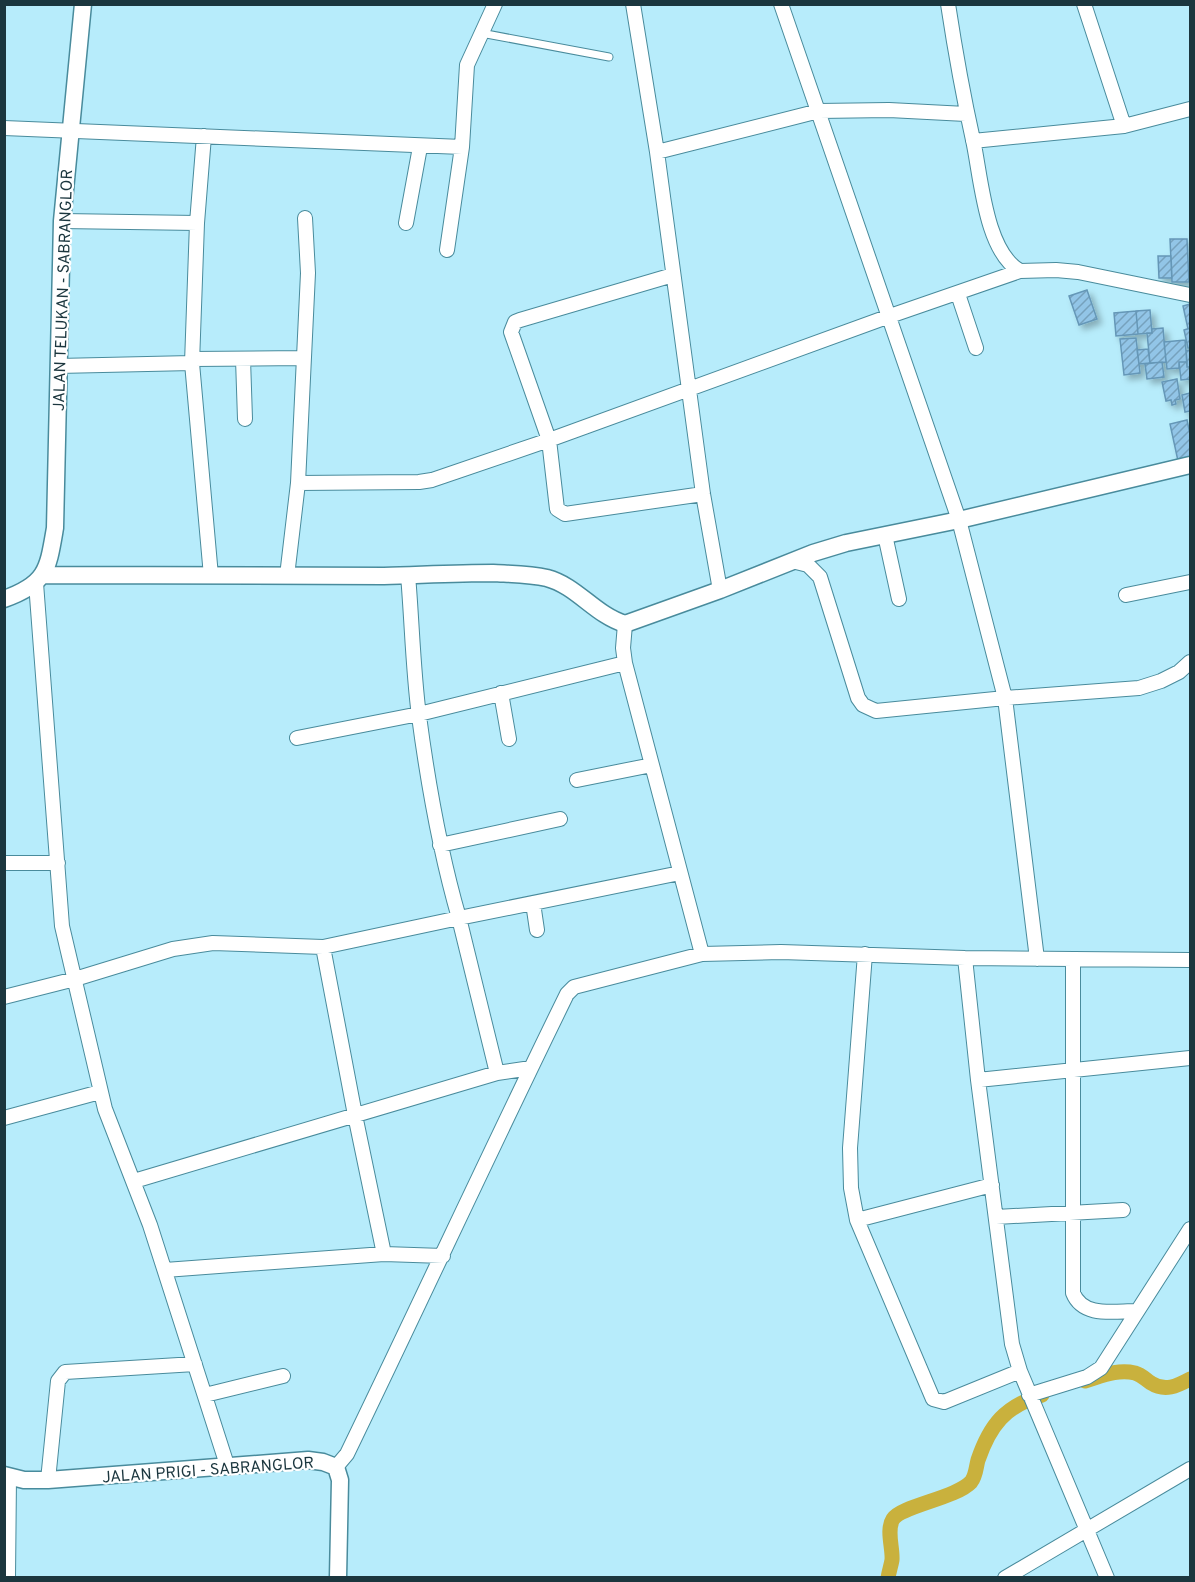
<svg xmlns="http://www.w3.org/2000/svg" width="1195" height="1582" font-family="Overpass,sans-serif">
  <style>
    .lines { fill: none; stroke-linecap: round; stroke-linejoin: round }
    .canal { stroke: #c9b13d; stroke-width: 15 }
    .building { fill: url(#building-hatch); stroke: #6597b7; stroke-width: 1.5; filter: url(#shadow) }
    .service-casing { stroke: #498b9c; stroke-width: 9 }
    .minor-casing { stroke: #498b9c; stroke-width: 16 }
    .tertiary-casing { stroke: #498b9c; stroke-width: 19 }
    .service { stroke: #fff; stroke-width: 7 }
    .minor { stroke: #fff; stroke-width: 14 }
    .tertiary { stroke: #fff; stroke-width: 16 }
    .labels { text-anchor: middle; stroke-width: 4.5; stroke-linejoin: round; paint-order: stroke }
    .street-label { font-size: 16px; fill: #1b363e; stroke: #fff }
  </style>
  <defs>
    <pattern id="building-hatch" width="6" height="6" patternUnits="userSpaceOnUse" patternTransform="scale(1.5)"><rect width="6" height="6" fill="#92c5e7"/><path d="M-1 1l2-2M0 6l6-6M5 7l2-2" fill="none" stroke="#76a1bd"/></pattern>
    <filter id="shadow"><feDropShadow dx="4.5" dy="4.5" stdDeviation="3" flood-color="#0004"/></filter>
  </defs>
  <rect width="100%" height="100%" fill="#b7ecfb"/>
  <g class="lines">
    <path class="canal" d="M 1085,1381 C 1102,1376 1117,1369 1135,1373 C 1142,1375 1146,1380 1151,1383 C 1165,1392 1177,1386 1190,1379
      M 888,1578 C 889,1571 891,1566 892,1560 C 893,1548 886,1530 893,1519 C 901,1506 956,1498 971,1482 C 976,1476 976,1467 978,1460 C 990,1425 1005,1406 1042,1395"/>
  </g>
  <path class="building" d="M 1170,239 L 1187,239 L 1189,282 L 1172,282 Z
    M 1158,256 L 1171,256 L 1172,278 L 1159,278 Z
    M 1087,290 L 1097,319 L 1079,325 L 1069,296 Z
    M 1190,304 L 1190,328 L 1188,329 L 1183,306 Z
    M 1150,310 L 1152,333 L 1138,334 L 1136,311 Z
    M 1136,311 L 1138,334 L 1116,336 L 1114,313 Z
    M 1163,328 L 1166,362 L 1150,363 L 1147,333 L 1152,333 L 1152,329 Z
    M 1190,328 L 1190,348 L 1188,348 L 1184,330 Z
    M 1136,338 L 1140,373 L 1124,375 L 1120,339 Z
    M 1185,340 L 1187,362 L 1179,362 L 1179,368 L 1167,369 L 1164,342 Z
    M 1148,349 L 1150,363 L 1139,364 L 1137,350 Z
    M 1190,350 L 1190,367 L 1187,367 L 1186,351 Z
    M 1162,362 L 1164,377 L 1147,379 L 1145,364 Z
    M 1179,362 L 1187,362 L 1187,367 L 1190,367 L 1190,379 L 1181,380 Z
    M 1177,379 L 1180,399 L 1175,400 L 1176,404 L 1172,405 L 1171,400 L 1166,401 L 1162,382 Z
    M 1190,393 L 1190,411 L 1185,412 L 1182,395 Z
    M 1187,420 L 1190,434 L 1190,459 L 1178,461 L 1170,424 Z"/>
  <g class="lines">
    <g class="service-casing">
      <path id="service" d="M 481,33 L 609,57"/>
    </g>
    <g class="minor-casing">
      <path id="minor" d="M 633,4 L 657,152 L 703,494 L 720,590
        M 781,4 L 959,520 L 1005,698 L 1037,959
        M 948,4 C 955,50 963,95 973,140 C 981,176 985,251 1020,271
        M 1084,4 L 1124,126
        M 4,128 L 462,147 L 467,65 L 495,4
        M 204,136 L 197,223 L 192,363 L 211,576
        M 973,141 L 1124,126 L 1190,109
        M 657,152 L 819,111 L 889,110 L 966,114
        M 305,218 L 308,273 L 298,483 L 419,482 L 432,480 L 549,440 L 887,317 L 1020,271 L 1056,270 L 1078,272 L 1190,295
        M 62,221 L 197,223
        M 406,223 L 420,147
        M 447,250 L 462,147
        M 673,275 L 520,320 L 515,322 L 511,332 L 549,440 L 557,509 L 565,514 L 703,494
        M 958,294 L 976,348
        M 192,359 L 303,358
        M 243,359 L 245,419
        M 58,366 L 192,363
        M 885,535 L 899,599
        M 792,561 L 808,565 L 820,577 L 858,698 L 863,705 L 876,711 L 1005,698 L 1139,688 L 1161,681 L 1179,672 L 1190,662
        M 408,575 C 412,622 413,670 419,716 C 428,784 440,852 459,918 L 680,873
        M 287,576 L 298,483
        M 36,583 L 62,926 L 105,1109 L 150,1225 L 228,1468
        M 1126,595 L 1190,582
        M 625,624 L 623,648 L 625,663 L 702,954
        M 501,693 L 509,739
        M 297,738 L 419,714 L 625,663
        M 577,780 L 652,765
        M 440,845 L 560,819
        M 4,863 L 58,863
        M 533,903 L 537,930
        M 323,947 L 355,1115 L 384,1254
        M 865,954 L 850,1148 L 851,1188 L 857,1220 L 933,1399 L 944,1402 L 1020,1371
        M 965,958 L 978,1080 L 1012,1344 L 1020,1371 L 1107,1578
        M 1073,959 L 1073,1293 C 1083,1318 1114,1311 1136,1311
        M 4,997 L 75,979 L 173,949 L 213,943 L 323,947 L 459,918 L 497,1073
        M 978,1080 L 1190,1058
        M 4,1118 L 100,1092
        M 134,1181 L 497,1073 L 531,1068
        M 996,1217 L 1123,1210
        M 857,1220 L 992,1185
        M 165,1270 L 384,1254 L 443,1256
        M 205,1395 L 283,1376
        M 1029,1395 L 1087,1377 L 1101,1368 L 1190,1229
        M 336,1467 L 347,1454 C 421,1301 492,1147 567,994 L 574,987 L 702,954 L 781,952 L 965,958 L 1190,960
        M 48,1480 L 58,1381 L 65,1372 L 195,1364
        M 8,1578 L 9,1477
        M 1005,1578 L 1190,1469"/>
    </g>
    <g class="tertiary-casing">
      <path id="tertiary" d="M 43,575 C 157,575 271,576 384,576 C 421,575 457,573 493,573 C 511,574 530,574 547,578 C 577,586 595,615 625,624 L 720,590 L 813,553 L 846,543 L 959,520 L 1190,465
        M 4,599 C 47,584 48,569 55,528 L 62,221 L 83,4
        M 4,1475 L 24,1480 L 48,1480 L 308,1460 L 323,1462 L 336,1467 L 340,1480 L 338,1578"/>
    </g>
    <use href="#service" class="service"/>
    <use href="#minor" class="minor"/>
    <use href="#tertiary" class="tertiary"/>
  </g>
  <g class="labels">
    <g class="street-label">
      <text transform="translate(62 290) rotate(-88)" y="6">JALAN TELUKAN - SABRANGLOR</text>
      <text transform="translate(208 1469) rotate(-4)" y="6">JALAN PRIGI - SABRANGLOR</text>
    </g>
  </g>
  <rect width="1195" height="1582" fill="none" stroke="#1b363e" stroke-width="12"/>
</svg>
